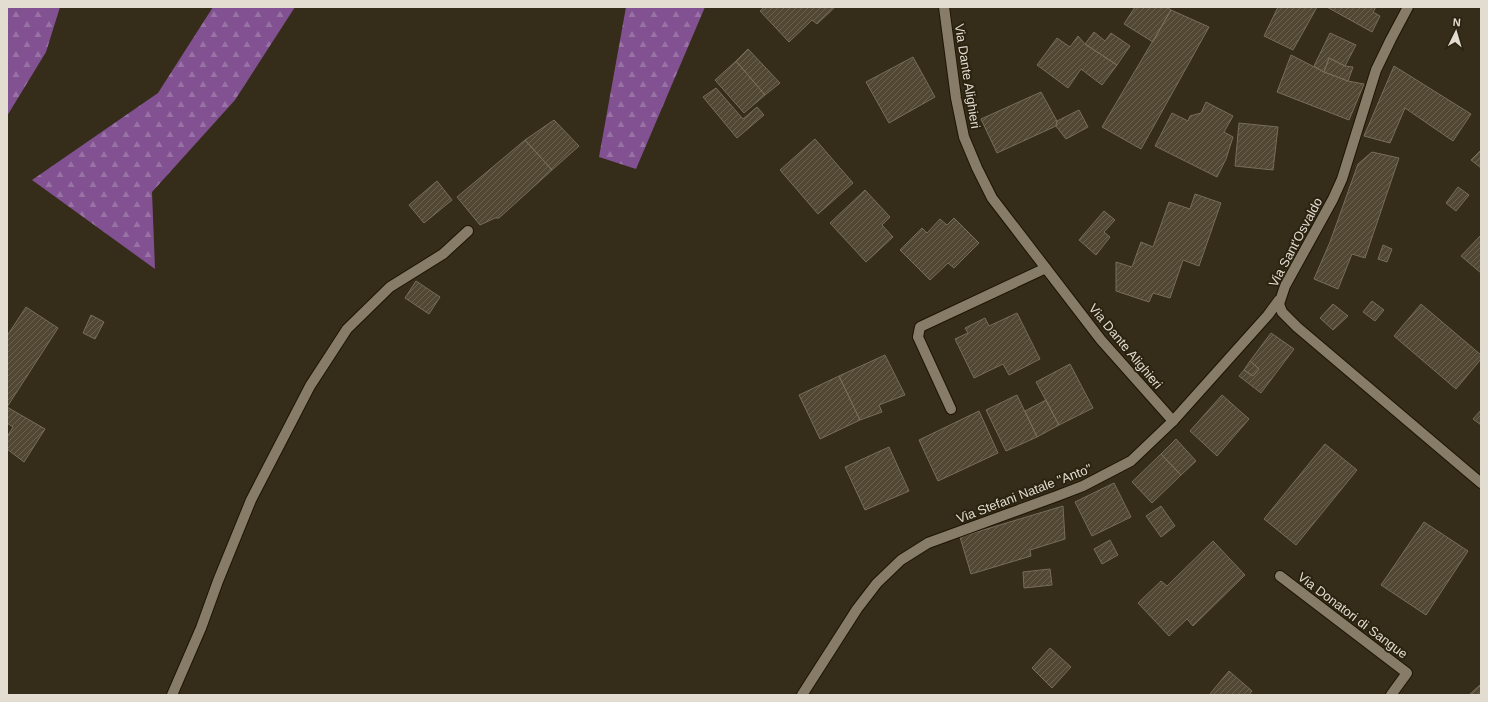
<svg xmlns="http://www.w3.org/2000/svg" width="1488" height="702" font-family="Helvetica,sans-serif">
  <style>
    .forest { fill: url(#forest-firs) }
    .building { fill: url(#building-hatch); stroke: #776d58 }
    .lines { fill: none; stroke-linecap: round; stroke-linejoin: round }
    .minor-casing { stroke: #1d1403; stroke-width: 12 }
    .tertiary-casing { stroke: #1d1403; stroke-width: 12 }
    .minor { stroke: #877c67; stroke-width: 10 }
    .tertiary { stroke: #877c67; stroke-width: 10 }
    .labels { text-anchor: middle; stroke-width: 4; stroke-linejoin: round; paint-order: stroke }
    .street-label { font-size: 13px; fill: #e2dcd1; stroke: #2b2210 }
  </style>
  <defs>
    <pattern id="forest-firs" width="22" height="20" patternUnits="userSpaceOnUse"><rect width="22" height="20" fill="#825192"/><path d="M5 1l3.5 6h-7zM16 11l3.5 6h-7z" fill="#9972a5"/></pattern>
    <pattern id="building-hatch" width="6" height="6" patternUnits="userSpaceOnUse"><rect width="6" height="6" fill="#514733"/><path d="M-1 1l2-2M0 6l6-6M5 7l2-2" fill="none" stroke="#6a6150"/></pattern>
  </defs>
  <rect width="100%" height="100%" fill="#352c19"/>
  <path class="forest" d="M 7,7 L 60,7 L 46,52 L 7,116 Z
    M 213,7 L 295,7 L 235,100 L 152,192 L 155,269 L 32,180 L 158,93 Z
    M 626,7 L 705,7 L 636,169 L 599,157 Z"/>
  <path class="building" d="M 764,7 L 835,7 L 817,24 L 812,20 L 789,42 L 760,11 Z
    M 1135,7 L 1167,7 L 1171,10 L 1153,42 L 1124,24 Z
    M 1278,7 L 1317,7 L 1293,50 L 1264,36 Z
    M 1327,7 L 1376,7 L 1373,12 L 1380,16 L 1372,32 Z
    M 1171,10 L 1209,27 L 1141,149 L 1102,127 Z
    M 1094,32 L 1105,41 L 1111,33 L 1130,46 L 1117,65 L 1085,44 Z
    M 1330,33 L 1356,45 L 1345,66 L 1329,58 L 1324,72 L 1314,66 Z
    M 1078,36 L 1085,44 L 1117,65 L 1102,85 L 1081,69 L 1068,88 L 1037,65 L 1057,38 L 1070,47 Z
    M 748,49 L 780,83 L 765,95 L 736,61 Z
    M 1291,55 L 1324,72 L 1348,81 L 1364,84 L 1349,120 L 1277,92 Z
    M 913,57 L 935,97 L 889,123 L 866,82 Z
    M 1329,58 L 1345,66 L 1353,67 L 1348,81 L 1324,72 Z
    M 736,61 L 765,95 L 744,113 L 715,80 Z
    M 1394,66 L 1471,114 L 1453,141 L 1405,108 L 1390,143 L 1364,136 Z
    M 716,88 L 743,119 L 757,107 L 764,115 L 737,138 L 703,97 Z
    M 1041,92 L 1057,121 L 1056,126 L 997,153 L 981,119 Z
    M 1206,102 L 1233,116 L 1224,132 L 1233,137 L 1226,159 L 1217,177 L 1155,146 L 1172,113 L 1188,121 L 1190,116 L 1201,113 Z
    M 1079,110 L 1088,127 L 1066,139 L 1056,126 L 1057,121 Z
    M 554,120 L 579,146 L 552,170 L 525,140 Z
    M 1239,123 L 1278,127 L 1273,170 L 1235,166 Z
    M 815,139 L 853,183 L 818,214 L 780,170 Z
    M 525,140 L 552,170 L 499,218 L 495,218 L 480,225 L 457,197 Z
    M 1480,151 L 1481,152 L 1481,168 L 1471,160 Z
    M 1372,152 L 1399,158 L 1365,258 L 1352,254 L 1338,289 L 1314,279 L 1330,242 L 1358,164 Z
    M 437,181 L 452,200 L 424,223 L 409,205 Z
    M 1458,187 L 1469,195 L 1456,211 L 1446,203 Z
    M 865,190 L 890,217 L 882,225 L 893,237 L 866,262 L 830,223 Z
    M 1195,194 L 1221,203 L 1199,266 L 1183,260 L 1170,298 L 1153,293 L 1149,302 L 1116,291 L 1116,262 L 1132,267 L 1141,242 L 1153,247 L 1169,202 L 1190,209 Z
    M 1104,211 L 1115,220 L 1104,232 L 1110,237 L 1096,255 L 1079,240 Z
    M 954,218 L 979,243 L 954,268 L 948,263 L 930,280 L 900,250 L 922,228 L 927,233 L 940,219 L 947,225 Z
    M 1481,235 L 1481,273 L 1461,256 Z
    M 1383,245 L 1392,249 L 1387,262 L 1378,259 Z
    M 416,281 L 440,297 L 429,314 L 405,298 Z
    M 1372,301 L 1384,310 L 1375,321 L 1363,312 Z
    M 1333,304 L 1348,316 L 1333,330 L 1320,318 Z
    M 1421,304 L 1481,355 L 1481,359 L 1456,389 L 1394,336 Z
    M 26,307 L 58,328 L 7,407 L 7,336 Z
    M 1017,313 L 1040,359 L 1009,375 L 1003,364 L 974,378 L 955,339 L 968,333 L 965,328 L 985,318 L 989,326 Z
    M 91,315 L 104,322 L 95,339 L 83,333 Z
    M 1271,333 L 1294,349 L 1261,393 L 1239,376 L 1244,370 L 1253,376 L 1259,369 L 1250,361 Z
    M 885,355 L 905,395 L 879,405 L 882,412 L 860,420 L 839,376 Z
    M 1250,361 L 1259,369 L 1253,376 L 1244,370 Z
    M 1070,364 L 1093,408 L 1059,425 L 1036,382 Z
    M 839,376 L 860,420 L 820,439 L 799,395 Z
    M 1017,395 L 1037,437 L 1006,451 L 986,410 Z
    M 1222,395 L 1249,419 L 1217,456 L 1190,431 Z
    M 1046,400 L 1059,425 L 1037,437 L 1025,411 Z
    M 7,407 L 45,429 L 24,462 L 7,449 L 7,437 L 13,427 L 7,423 Z
    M 1481,410 L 1481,425 L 1473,419 Z
    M 979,411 L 998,453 L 938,481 L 919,440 Z
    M 1176,439 L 1196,461 L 1181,475 L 1161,454 Z
    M 1325,444 L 1357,470 L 1296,545 L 1264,519 Z
    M 889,447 L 909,491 L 865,510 L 845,467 Z
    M 1161,454 L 1181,475 L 1152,503 L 1132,482 Z
    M 1114,483 L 1131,517 L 1092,536 L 1075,502 Z
    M 1063,506 L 1065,539 L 1030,550 L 1031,556 L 971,574 L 960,537 Z
    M 1161,506 L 1175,526 L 1161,537 L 1146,516 Z
    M 1424,522 L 1468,551 L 1426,615 L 1381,585 Z
    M 1110,540 L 1118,555 L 1102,564 L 1094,549 Z
    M 1213,541 L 1245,575 L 1193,626 L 1187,619 L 1169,636 L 1138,603 L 1161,581 L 1167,586 Z
    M 1050,569 L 1052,585 L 1024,588 L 1023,572 Z
    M 1050,648 L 1071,667 L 1052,688 L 1032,668 Z
    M 1229,671 L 1252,691 L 1249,695 L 1209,695 Z
    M 1481,684 L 1481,695 L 1469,695 Z"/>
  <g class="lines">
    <g class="minor-casing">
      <path id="minor" d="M 944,7 L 956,98 L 964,137 L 977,168 L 992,198 L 1101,340 L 1173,421
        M 951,409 L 918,337 L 920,327 L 1046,268
        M 1280,576 L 1407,673 L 1391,695
        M 172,695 L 201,628 L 218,581 L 251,500 L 310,386 L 347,329 L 390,287 L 443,254 L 468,231"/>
    </g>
    <g class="tertiary-casing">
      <path id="tertiary" d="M 1408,7 L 1391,39 L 1376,70 L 1342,179 L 1333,199 L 1285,286 L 1279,304 L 1282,312 L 1297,327 L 1481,483
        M 802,695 L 857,609 L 877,583 L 901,560 L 928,543 L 1057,496 L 1083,486 L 1131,461 L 1173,421 L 1268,315 L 1279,300"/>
    </g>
    <use href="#minor" class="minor"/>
    <use href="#tertiary" class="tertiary"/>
  </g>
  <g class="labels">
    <g class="street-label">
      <text transform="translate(968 76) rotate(81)" y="5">Via Dante Alighieri</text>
      <text transform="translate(1295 242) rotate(-62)" y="5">Via Sant'Osvaldo</text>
      <text transform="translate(1126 346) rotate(50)" y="5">Via Dante Alighieri</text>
      <text transform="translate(1024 493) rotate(-21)" y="5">Via Stefani Natale "Anto"</text>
      <text transform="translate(1353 615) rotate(37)" y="5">Via Donatori di Sangue</text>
    </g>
  </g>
  <rect width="1488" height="702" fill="none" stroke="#e2dcd1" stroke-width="16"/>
  <g transform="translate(1456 32) rotate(5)" stroke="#2b2210" stroke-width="3" paint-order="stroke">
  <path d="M0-3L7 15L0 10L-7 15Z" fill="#e2dcd1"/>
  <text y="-6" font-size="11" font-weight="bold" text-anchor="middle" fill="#e2dcd1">N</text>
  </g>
</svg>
